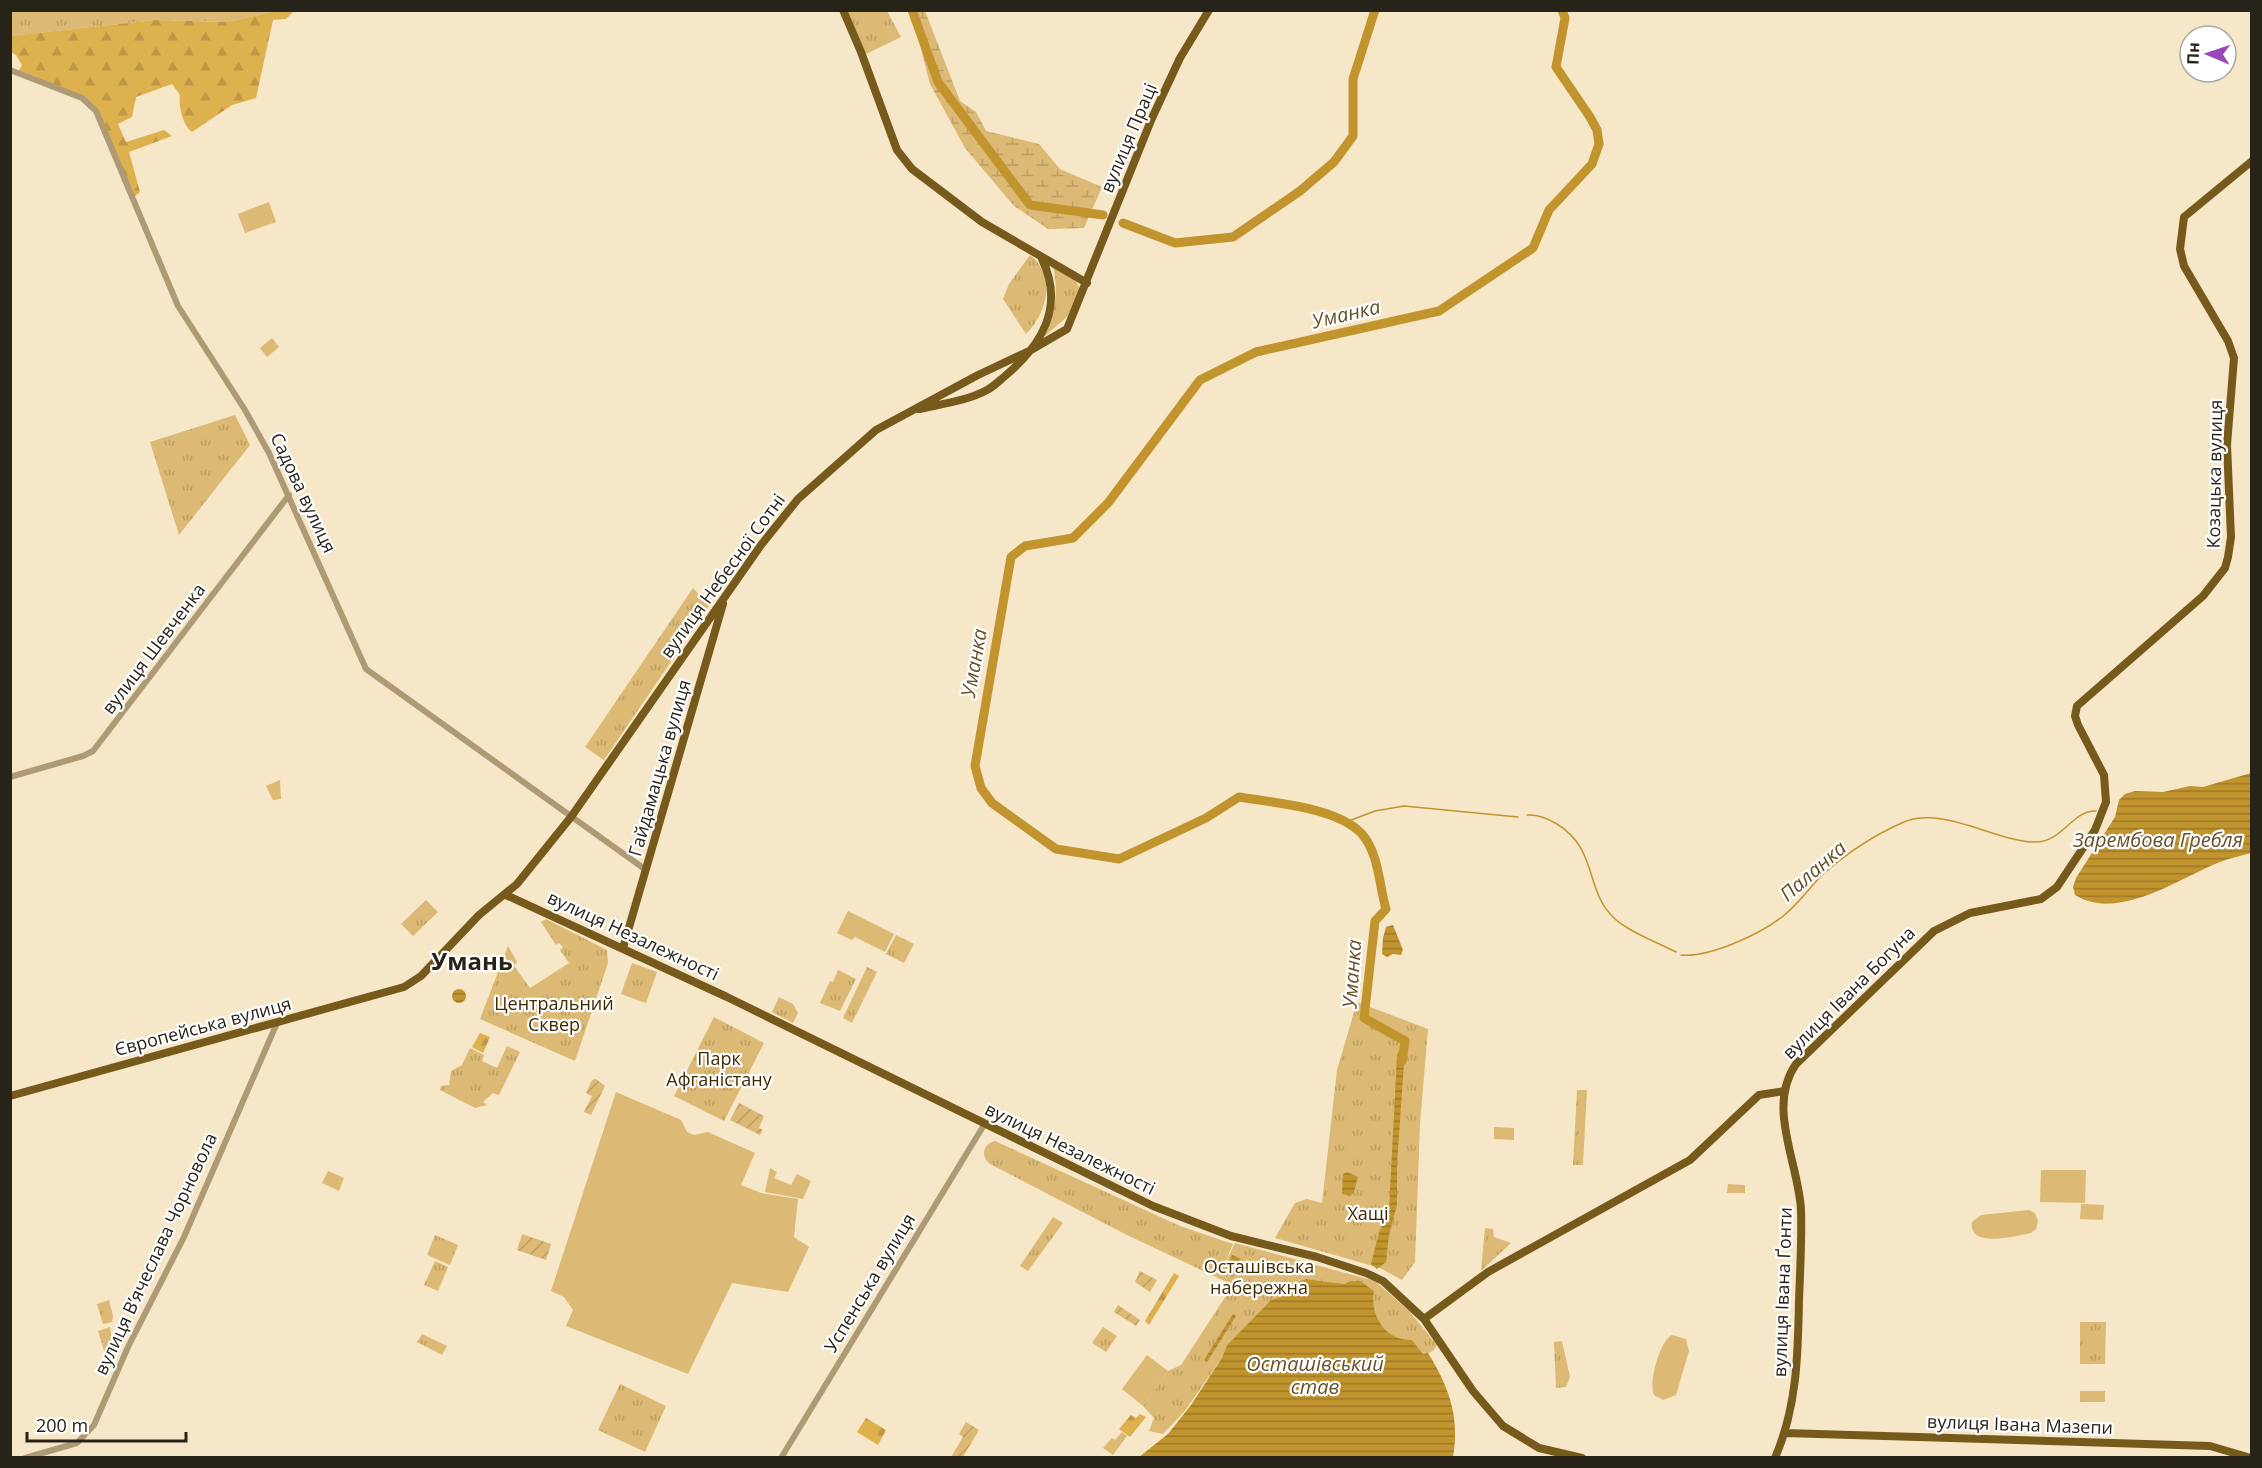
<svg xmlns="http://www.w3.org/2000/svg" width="2262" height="1468" font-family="'Open Sans',sans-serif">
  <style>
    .grass { fill: url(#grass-tufts) }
    .forest { fill: url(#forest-firs) }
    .wetland { fill: url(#wetland-marsh) }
    .garden { fill: url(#garden-furrows) }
    .pitch { fill: #dcb974 }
    .water { fill: url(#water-rules) }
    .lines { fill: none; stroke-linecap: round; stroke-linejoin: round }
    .stream { stroke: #c1942e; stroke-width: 1.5 }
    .river { stroke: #c1942e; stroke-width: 9 }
    .minor { stroke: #ae9a75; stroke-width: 6 }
    .major { stroke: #755a1c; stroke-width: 8 }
    .labels { text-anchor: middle; stroke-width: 4.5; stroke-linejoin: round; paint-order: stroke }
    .street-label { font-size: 18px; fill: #282318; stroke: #fff }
    .park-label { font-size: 18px; fill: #3e2c01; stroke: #fff }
    .water-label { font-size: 20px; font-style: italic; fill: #655129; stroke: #fff }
    .district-label { font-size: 24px; font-weight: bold; fill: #282318; stroke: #fff }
  </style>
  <defs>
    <pattern id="grass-tufts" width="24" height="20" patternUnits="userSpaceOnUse" patternTransform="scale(1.5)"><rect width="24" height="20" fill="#dcb974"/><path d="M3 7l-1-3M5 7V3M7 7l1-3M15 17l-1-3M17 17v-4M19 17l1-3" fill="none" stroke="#bd9f64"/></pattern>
    <pattern id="forest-firs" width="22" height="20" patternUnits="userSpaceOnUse" patternTransform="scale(1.5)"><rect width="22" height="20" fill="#deb14f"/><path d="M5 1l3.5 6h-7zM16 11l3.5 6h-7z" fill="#be9844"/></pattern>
    <pattern id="wetland-marsh" width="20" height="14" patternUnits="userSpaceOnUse" patternTransform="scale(1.5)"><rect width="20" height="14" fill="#dcb974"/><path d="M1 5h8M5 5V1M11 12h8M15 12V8" fill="none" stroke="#bd9f64"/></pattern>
    <pattern id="garden-furrows" width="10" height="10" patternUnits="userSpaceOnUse" patternTransform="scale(1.5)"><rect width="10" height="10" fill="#dcb974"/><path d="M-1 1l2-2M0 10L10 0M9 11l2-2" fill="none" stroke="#bd9f64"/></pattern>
    <pattern id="water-rules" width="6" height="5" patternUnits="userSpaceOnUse" patternTransform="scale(1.5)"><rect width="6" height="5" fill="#c1942e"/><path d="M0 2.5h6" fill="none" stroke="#9d7826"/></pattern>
  </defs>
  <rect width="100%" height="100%" fill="#f6e7c9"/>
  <path class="grass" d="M 11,11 L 276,11 L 228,22 L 155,20 L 11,36 Z
    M 842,11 L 887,11 L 901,37 L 864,55 Z
    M 1030,255 C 1057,276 1047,313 1026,334 L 1003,299 L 1009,284 Z
    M 1053,266 L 1076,281 L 1080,289 L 1068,316 L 1045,336 C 1055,313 1059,290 1053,266 Z
    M 235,415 L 250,445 L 179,535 L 150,442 Z
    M 693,588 L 709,606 L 604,760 L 585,747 Z
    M 280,780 L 281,799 L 273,800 L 266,786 Z
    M 426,900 L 438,912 L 413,936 L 401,924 Z
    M 546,919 L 607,950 L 608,963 L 575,1061 L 480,1019 L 508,946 L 517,962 L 514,966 L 530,988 L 569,963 L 560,950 L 563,947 L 559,943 L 556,945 L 541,922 Z
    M 896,935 L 914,944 L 904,963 L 886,954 Z
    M 632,963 L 657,972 L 646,1003 L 621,994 Z
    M 867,967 L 877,972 L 852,1023 L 843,1018 Z
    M 838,970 L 856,979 L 840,1011 L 820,1003 L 830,981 L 833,982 Z
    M 779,997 L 793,1004 L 798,1013 L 793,1023 L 772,1012 Z
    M 1357,1002 L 1428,1029 L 1420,1124 L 1415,1262 L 1402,1280 L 1380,1268 L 1275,1238 L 1295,1203 L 1307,1199 L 1322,1203 L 1337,1070 Z
    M 714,1017 L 764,1043 L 724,1121 L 674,1096 Z
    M 507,1046 L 520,1052 L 499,1095 L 493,1093 L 483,1102 L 487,1105 L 475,1108 L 440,1090 L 441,1086 L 449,1085 L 451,1071 L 462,1065 L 470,1048 L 484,1055 L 482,1061 L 497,1068 Z
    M 1577,1090 L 1587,1090 L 1583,1165 L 1573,1165 Z
    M 995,1141 L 1180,1226 L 1233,1244 L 1224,1266 L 1235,1243 L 1375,1281 L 1409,1311 L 1437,1345 C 1434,1352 1430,1353 1423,1354 L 1412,1341 C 1385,1341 1370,1315 1374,1291 L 1360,1282 L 1345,1284 L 1306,1279 L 1288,1286 L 1282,1297 L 1267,1304 L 1227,1345 L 1222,1358 L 1184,1412 L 1163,1434 L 1149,1431 L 1154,1418 L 1143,1406 L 1168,1371 L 1181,1365 L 1233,1285 L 1127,1235 L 990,1164 C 980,1156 983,1144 995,1141 Z
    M 1728,1184 L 1745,1185 L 1745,1193 L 1727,1193 Z
    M 1053,1217 L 1063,1223 L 1028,1271 L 1020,1266 Z
    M 1485,1228 L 1493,1229 L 1494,1237 L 1511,1243 L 1481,1271 Z
    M 435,1235 L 458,1245 L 450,1265 L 427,1255 Z
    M 435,1261 L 448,1267 L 438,1291 L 424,1285 Z
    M 109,1300 L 113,1316 L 112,1322 L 103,1324 L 97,1304 Z
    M 2080,1322 L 2106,1322 L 2105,1364 L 2080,1364 Z
    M 110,1327 L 114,1354 L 113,1334 L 118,1333 L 121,1345 L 110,1370 L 98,1331 Z
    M 1103,1327 L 1117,1336 L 1106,1352 L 1092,1343 Z
    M 422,1334 L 447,1346 L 442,1355 L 417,1342 Z
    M 1562,1341 L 1570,1377 L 1566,1387 L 1556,1388 L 1554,1342 Z
    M 620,1384 L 666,1406 L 645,1452 L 598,1430 Z
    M 2080,1391 L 2105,1391 L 2105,1402 L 2080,1402 Z"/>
  <path class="forest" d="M 276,11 L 294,11 L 286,19 L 273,20 L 256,98 L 232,105 L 192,132 C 183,126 178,106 180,95 L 172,84 L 136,97 L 132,117 L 118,124 L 126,142 L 164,130 L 172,136 L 129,152 L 140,192 L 132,199 L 96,111 L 82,98 L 18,72 L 22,65 L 16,55 L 11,52 L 10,36 L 155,20 L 228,22 Z
    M 480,1033 L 490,1037 L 483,1053 L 472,1047 Z
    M 1174,1273 L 1179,1276 L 1149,1325 L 1145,1321 Z
    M 1140,1414 L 1146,1417 L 1130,1437 L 1119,1429 L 1131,1415 L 1136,1418 Z
    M 866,1418 L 886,1430 L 878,1445 L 857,1432 Z"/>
  <path class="wetland" d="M 908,11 L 925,11 L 960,101 L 976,112 L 986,131 L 1039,144 L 1060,169 L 1102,187 L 1084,228 L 1048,229 L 1014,206 L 965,148 L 930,84 L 913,18 Z"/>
  <path class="garden" d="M 596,1079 L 605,1086 L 591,1115 L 584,1112 L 592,1096 L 586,1093 L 592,1080 Z
    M 739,1103 L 764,1116 L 759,1128 L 763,1130 L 760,1135 L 730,1120 Z
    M 522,1234 L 551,1244 L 546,1260 L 517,1250 Z
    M 1140,1271 L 1157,1280 L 1150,1292 L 1135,1282 Z
    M 1118,1305 L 1140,1320 L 1136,1326 L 1114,1312 Z
    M 966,1422 L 979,1430 L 963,1457 L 951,1457 L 963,1437 L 959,1434 Z"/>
  <path class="pitch" d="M 269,202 L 276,222 L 245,233 L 238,214 Z
    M 272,338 L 279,347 L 267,357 L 260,348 Z
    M 848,911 L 894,934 L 885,952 L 855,937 L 852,940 L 837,933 Z
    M 616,1092 L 681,1120 L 687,1132 L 694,1135 L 708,1132 L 755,1153 L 741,1185 L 761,1193 L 798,1199 L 794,1237 L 809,1247 L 788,1292 L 732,1283 L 688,1374 L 566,1326 L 573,1310 L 564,1297 L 551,1291 Z
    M 1494,1127 L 1514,1128 L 1514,1140 L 1494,1139 Z
    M 770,1168 L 777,1172 L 774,1178 L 791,1185 L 797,1174 L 811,1181 L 803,1199 L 765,1192 Z
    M 2041,1170 L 2086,1170 L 2085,1203 L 2040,1202 Z
    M 328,1171 L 344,1178 L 339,1191 L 322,1183 Z
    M 2081,1204 L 2104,1205 L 2103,1220 L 2080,1219 Z
    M 2029,1210 L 2035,1213 L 2038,1221 L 2036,1229 L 2031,1233 C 2016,1236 1968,1249 1972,1222 L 1981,1215 Z
    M 1672,1335 L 1686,1339 L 1689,1351 L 1676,1395 L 1663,1400 L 1654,1395 C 1648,1383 1660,1340 1672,1335 Z
    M 1147,1355 L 1168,1371 L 1143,1406 L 1122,1389 Z
    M 1122,1432 L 1127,1436 L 1113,1455 L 1103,1448 L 1112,1438 L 1115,1440 Z"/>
  <path class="water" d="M 2251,773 L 2251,853 C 2241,856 2230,858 2220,862 C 2179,878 2119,922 2075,895 L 2073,887 L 2076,878 L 2115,817 L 2119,800 L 2125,794 L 2135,791 L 2163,792 L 2190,786 L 2203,787 Z
    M 1393,925 L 1403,950 L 1401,955 L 1393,954 L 1387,957 L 1382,954 L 1383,938 L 1386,927 Z
    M452 996a7 7 0 1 1 14 0a7 7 0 1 1-14 0Z
    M 1400,1049 L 1405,1049 L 1397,1164 L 1397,1205 L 1389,1235 L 1386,1262 L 1377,1269 L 1371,1264 L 1379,1232 L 1389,1211 L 1397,1055 Z
    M 1347,1172 L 1358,1177 L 1354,1192 L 1350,1196 L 1342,1194 L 1343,1174 Z
    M 1232,1255 L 1241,1259 L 1233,1277 L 1224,1273 Z
    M 1306,1279 L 1345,1284 L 1350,1281 L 1360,1281 L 1374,1291 C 1370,1315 1385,1341 1412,1340 L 1423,1354 L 1428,1353 C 1449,1387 1460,1417 1453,1457 L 1139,1457 L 1168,1434 L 1191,1405 L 1222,1358 L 1227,1345 L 1271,1300 L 1282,1297 L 1288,1286 Z
    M 1233,1314 L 1236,1316 L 1207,1362 L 1204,1360 Z"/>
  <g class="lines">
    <path class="stream" d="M 1527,815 C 1538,814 1547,818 1557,824 C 1599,850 1584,891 1615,919 C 1631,933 1657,942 1676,952
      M 1346,822 L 1375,811 L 1404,806 L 1518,817
      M 1681,955 C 1709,958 1760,934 1782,917 C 1798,905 1809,888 1823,874 C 1846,854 1876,834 1904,822 C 1942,806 1993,840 2033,842 C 2062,844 2072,810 2096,811"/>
    <path class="river" d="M 912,10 L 938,82 L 1030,205 L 1103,215
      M 1123,223 L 1175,243 L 1233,237 L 1300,191 L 1334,162 L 1353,136 L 1353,79 L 1375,10
      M 1402,1061 L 1405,1041 L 1364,1018 L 1375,921 L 1386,909 C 1379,885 1379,854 1362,834 C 1337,807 1274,803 1239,797 L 1206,818 L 1119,859 L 1056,849 L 992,803 L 981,788 L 975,766 L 1011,557 L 1025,546 L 1073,538 L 1108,503 L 1200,380 L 1256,352 L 1439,311 L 1533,248 L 1549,210 L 1592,164 L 1599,144 L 1597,130 L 1590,117 L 1556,67 L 1565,18 L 1562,10"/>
    <path class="minor" d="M 10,70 L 82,98 L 96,111 L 178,306 L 245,410 L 269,453 L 366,669 L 646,870
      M 10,777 L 83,756 L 93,751 L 289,495
      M 25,1458 L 77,1443 L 94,1425 L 128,1347 L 184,1237 L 277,1023
      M 781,1458 L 984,1125"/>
    <path class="major" d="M 843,10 L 861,52 L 897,150 L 912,169 L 982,222 L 1087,283
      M 919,409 C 941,404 967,401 987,390 C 993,387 999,381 1005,376 C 1042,345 1065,307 1042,259
      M 506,895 L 727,997 L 1153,1206 L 1231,1236 L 1317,1257 L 1366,1273 L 1383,1281 L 1424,1319 L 1473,1391 L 1503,1426 L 1539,1448 L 1582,1458
      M 623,948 L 723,604
      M 10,1096 L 404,987 L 421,976 L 479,915 L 517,884 L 571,817 L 761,545 L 798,499 L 876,430 L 978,375 L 1031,350 L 1067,329 L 1152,118 L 1180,58 L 1209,10
      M 1424,1319 L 1488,1272 L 1690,1160 L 1759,1095 L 1785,1091
      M 1785,1433 L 2210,1446 L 2251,1458
      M 1775,1458 C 1797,1407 1798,1355 1799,1301 C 1800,1271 1802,1241 1801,1210 C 1799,1164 1766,1107 1796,1064 L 1934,931 L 1970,913 L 2041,899 L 2057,887 L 2095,830 L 2106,802 L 2104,775 L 2078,725 L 2075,716 L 2077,706 L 2203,596 L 2225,568 L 2228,557 L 2231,537 L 2227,445 L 2234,358 L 2228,341 L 2184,266 L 2180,249 L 2184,217 L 2252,161"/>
  </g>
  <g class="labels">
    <g class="street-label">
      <text transform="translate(1129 138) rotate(-67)" y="6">вулиця Праці</text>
      <text transform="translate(2215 474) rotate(-89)" y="6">Козацька вулиця</text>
      <text transform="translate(303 493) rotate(65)" y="6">Садова вулиця</text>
      <text transform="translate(723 576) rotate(-54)" y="6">вулиця Небесної Сотні</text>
      <text transform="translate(154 649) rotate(-53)" y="6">вулиця Шевченка</text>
      <text transform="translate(660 768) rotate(-74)" y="6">Гайдамацька вулиця</text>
      <text transform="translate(633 936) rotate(25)" y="6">вулиця Незалежності</text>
      <text transform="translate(1849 993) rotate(-45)" y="6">вулиця Івана Богуна</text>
      <text transform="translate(203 1027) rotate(-15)" y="6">Європейська вулиця</text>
      <text transform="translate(1070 1149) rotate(26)" y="6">вулиця Незалежності</text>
      <text transform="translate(156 1254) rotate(-65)" y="6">вулиця В’ячеслава Чорновола</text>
      <text transform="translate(870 1283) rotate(-59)" y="6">Успенська вулиця</text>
      <text transform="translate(1783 1292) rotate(-88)" y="6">вулиця Івана Ґонти</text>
      <text transform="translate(2020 1425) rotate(2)" y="6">вулиця Івана Мазепи</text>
    </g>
    <g class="park-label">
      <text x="554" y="1010">Центральний<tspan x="554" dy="21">Сквер</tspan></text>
      <text x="719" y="1065">Парк<tspan x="719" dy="21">Афганістану</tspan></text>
      <text x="1368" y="1220">Хащі</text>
      <text x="1259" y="1273">Осташівська<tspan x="1259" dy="21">набережна</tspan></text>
    </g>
    <g class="water-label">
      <text transform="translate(1346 314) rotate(-13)" y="7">Уманка</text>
      <text transform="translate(974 663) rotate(-80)" y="7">Уманка</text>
      <text x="2158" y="847">Зарембова Гребля</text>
      <text transform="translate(1813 871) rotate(-41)" y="7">Паланка</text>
      <text transform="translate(1352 974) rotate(-86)" y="7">Уманка</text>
      <text x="1315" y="1371">Осташівський<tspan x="1315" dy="23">став</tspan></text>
    </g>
    <g class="district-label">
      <text x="472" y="970">Умань</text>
    </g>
  </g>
  <rect width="2262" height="1468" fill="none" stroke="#282318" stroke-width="24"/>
  <g transform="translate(2208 54) rotate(272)"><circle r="28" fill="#ffffff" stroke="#a9a7a3" stroke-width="1.5"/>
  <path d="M0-4.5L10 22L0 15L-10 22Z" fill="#9848b8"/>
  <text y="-9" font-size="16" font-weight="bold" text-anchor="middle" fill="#282318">Пн</text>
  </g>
  <path d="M27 1432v9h159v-9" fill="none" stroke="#282318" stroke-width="3"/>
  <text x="36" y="1432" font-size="18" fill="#282318" stroke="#ffffff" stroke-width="4.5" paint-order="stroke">200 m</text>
</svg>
